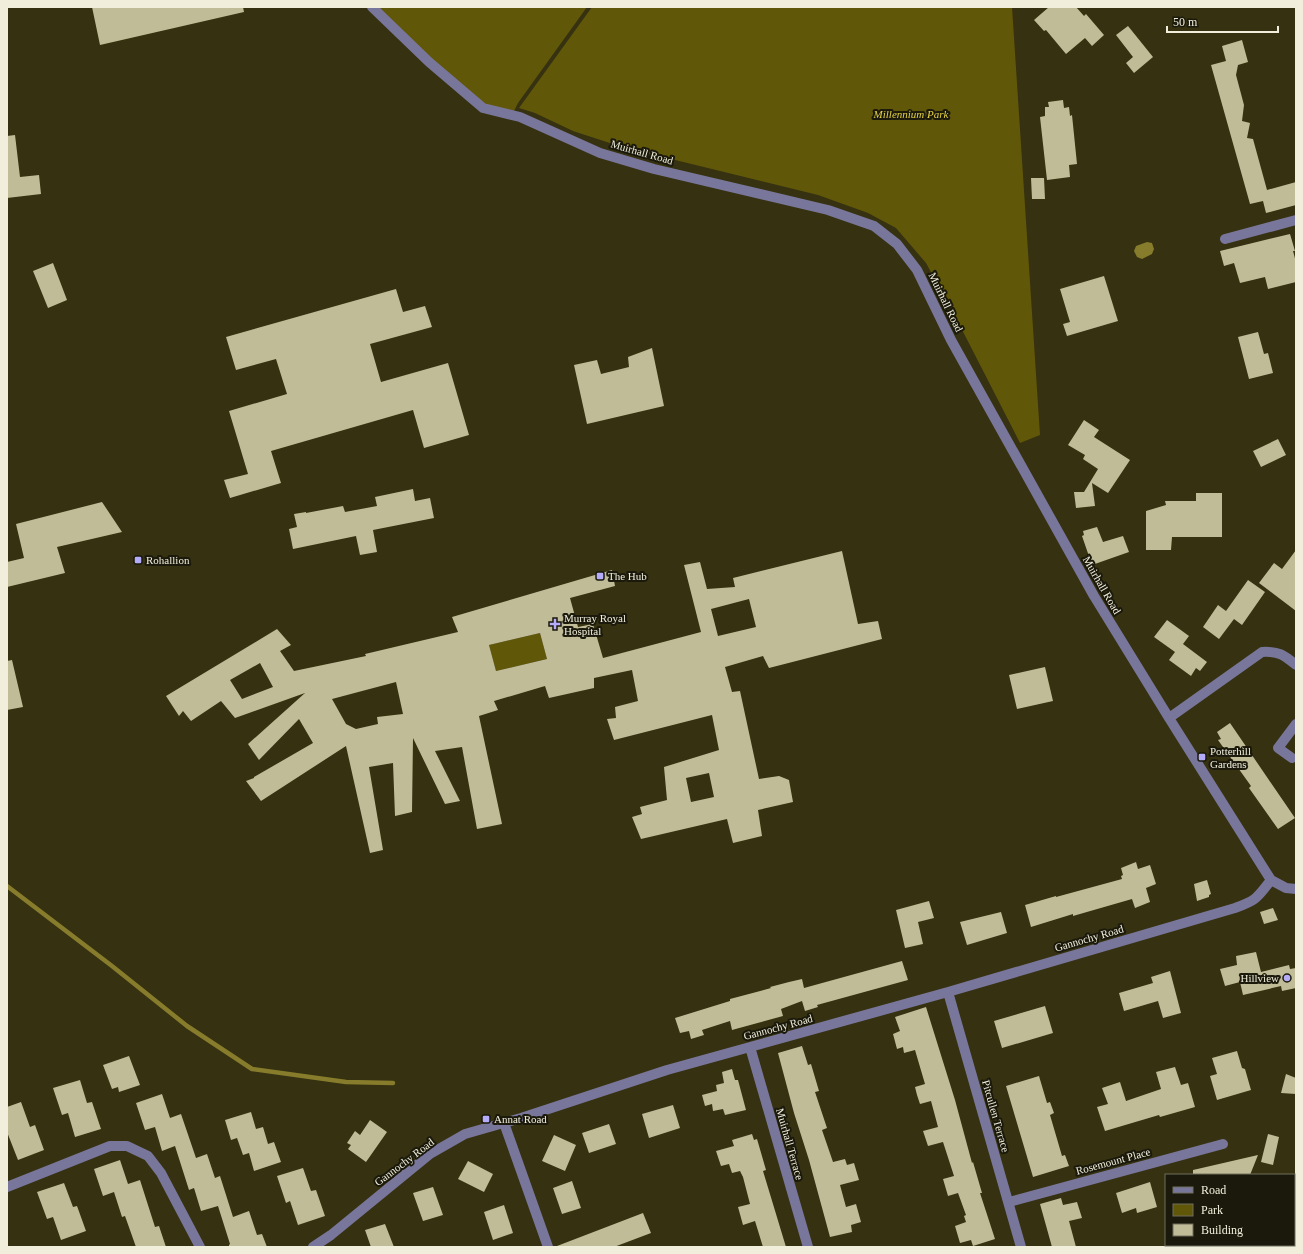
<svg xmlns="http://www.w3.org/2000/svg" width="1303" height="1254" font-family="'Times New Roman',serif">
  <style>
    .green { fill: #615709 }
    .water { fill: #877c2b }
    .lines { fill: none; stroke-linecap: round; stroke-linejoin: round }
    .stream { stroke: #877c2b; stroke-width: 4.5 }
    .building { fill: #c0bc98; fill-rule: evenodd }
    .minor { stroke: #79769b; stroke-width: 10 }
    .poi-dot { fill: #b5acf9; stroke: #1a190b; stroke-width: 1.5 }
    .labels { text-anchor: middle; stroke-width: 4; stroke-linejoin: round; paint-order: stroke }
    .park-label { font-size: 11px; font-style: italic; fill: #e5d244; stroke: #1a190b }
    .street-label { font-size: 11px; fill: #f1eedc; stroke: #1a190b }
    .poi-label { font-size: 11px; fill: #f1eedc; stroke: #1a190b; text-anchor: start }
  </style>
  <rect width="100%" height="100%" fill="#353111"/>
  <path class="green" d="M 371,7 L 587,7 L 518,103 L 512,115 L 483,108 Z
    M 592,7 L 1012,7 L 1040,435 L 1020,443 L 956,318 L 926,263 L 896,228 L 868,213 L 818,195 L 622,147 L 573,131 L 535,113 L 519,108 Z
    M 540,633 L 547,659 L 496,671 L 489,645 Z"/>
  <path class="water" d="M 1147,242 L 1152,243 L 1154,249 L 1152,254 L 1142,259 L 1137,257 L 1134,251 L 1136,246 Z"/>
  <g class="lines">
    <path class="stream" d="M 7,886 L 112,966 L 187,1026 L 252,1069 L 346,1082 L 393,1083"/>
  </g>
  <path class="building" d="M 92,7 L 243,7 L 244,12 L 100,45 Z
    M 1049,7 L 1076,7 L 1084,16 L 1086,14 L 1104,35 L 1092,46 L 1085,38 L 1066,54 L 1046,30 L 1044,31 L 1034,20 Z
    M 1128,26 L 1153,57 L 1134,73 L 1126,63 L 1133,57 L 1116,35 Z
    M 1242,40 L 1248,62 L 1238,65 L 1236,75 L 1244,105 L 1242,121 L 1250,123 L 1247,138 L 1253,139 L 1267,190 L 1296,182 L 1296,205 L 1266,213 L 1263,201 L 1250,204 L 1211,65 L 1226,61 L 1222,46 Z
    M 1063,100 L 1064,108 L 1069,107 L 1070,116 L 1072,115 L 1077,164 L 1069,165 L 1070,177 L 1047,180 L 1040,117 L 1045,116 L 1045,107 L 1049,107 L 1048,102 Z
    M 15,135 L 20,177 L 39,175 L 41,194 L 7,198 L 7,136 Z
    M 1031,178 L 1044,178 L 1045,199 L 1032,199 Z
    M 1290,234 L 1295,251 L 1293,251 L 1296,262 L 1296,282 L 1268,289 L 1265,277 L 1240,283 L 1234,263 L 1224,266 L 1220,251 Z
    M 53,263 L 67,300 L 48,308 L 33,271 Z
    M 1104,276 L 1118,321 L 1067,336 L 1063,324 L 1070,322 L 1060,289 Z
    M 396,289 L 403,312 L 425,306 L 432,327 L 370,344 L 381,382 L 448,363 L 469,435 L 424,448 L 413,410 L 271,451 L 281,483 L 230,498 L 224,480 L 248,474 L 229,411 L 287,394 L 276,359 L 236,370 L 226,337 Z
    M 1258,332 L 1264,354 L 1268,353 L 1273,373 L 1249,379 L 1238,337 Z
    M 652,348 L 664,406 L 587,424 L 574,365 L 597,360 L 601,374 L 629,367 L 628,357 Z
    M 1084,420 L 1099,430 L 1094,437 L 1130,460 L 1108,493 L 1092,483 L 1095,506 L 1076,508 L 1074,492 L 1084,492 L 1098,469 L 1083,459 L 1085,455 L 1068,445 Z
    M 1278,439 L 1286,455 L 1261,467 L 1253,451 Z
    M 413,489 L 415,501 L 430,498 L 434,518 L 373,530 L 377,552 L 360,555 L 356,536 L 293,549 L 289,529 L 297,527 L 294,514 L 306,512 L 306,513 L 343,506 L 345,512 L 377,506 L 375,497 Z
    M 1196,493 L 1222,493 L 1222,537 L 1172,537 L 1171,550 L 1146,550 L 1146,511 L 1166,505 L 1165,501 L 1196,501 Z
    M 102,502 L 122,532 L 57,547 L 65,573 L 7,587 L 7,562 L 24,558 L 16,524 Z
    M 1097,527 L 1103,542 L 1123,536 L 1129,552 L 1092,565 L 1082,536 L 1084,535 L 1083,531 Z
    M 1296,550 L 1296,611 L 1259,583 L 1274,563 L 1282,569 Z
    M 842,551 L 858,624 L 878,621 L 882,639 L 769,668 L 763,656 L 725,667 L 732,692 L 740,691 L 759,779 L 779,776 L 789,780 L 793,802 L 758,810 L 762,836 L 733,843 L 727,819 L 641,839 L 632,817 L 642,814 L 640,807 L 667,800 L 664,767 L 719,750 L 712,715 L 614,740 L 607,719 L 616,718 L 615,707 L 638,701 L 632,670 L 594,678 L 594,688 L 549,698 L 545,686 L 494,701 L 498,710 L 479,716 L 502,824 L 477,829 L 462,747 L 435,751 L 460,801 L 445,804 L 413,738 L 412,812 L 395,816 L 393,763 L 369,767 L 383,850 L 370,853 L 346,746 L 261,801 L 246,781 L 254,778 L 254,777 L 313,743 L 299,719 L 259,760 L 248,744 L 305,693 L 235,718 L 221,701 L 191,721 L 183,711 L 179,716 L 166,696 L 277,629 L 291,645 L 280,651 L 294,671 L 366,656 L 365,654 L 458,632 L 452,617 L 612,570 L 615,586 L 570,598 L 578,627 L 593,624 L 603,658 L 701,632 L 684,565 L 700,562 L 707,589 L 735,587 L 733,578 ZM 749,599 L 756,627 L 718,636 L 711,609 ZM 540,633 L 547,659 L 496,671 L 489,645 ZM 260,663 L 273,687 L 242,699 L 230,680 ZM 396,682 L 403,714 L 377,717 L 378,724 L 356,729 L 346,724 L 332,699 ZM 709,773 L 714,797 L 691,802 L 686,778 Z
    M 1248,580 L 1265,592 L 1242,625 L 1234,619 L 1219,639 L 1203,627 L 1218,605 L 1226,611 Z
    M 1167,620 L 1189,636 L 1183,644 L 1207,662 L 1200,671 L 1196,668 L 1191,676 L 1169,660 L 1175,652 L 1154,637 Z
    M 12,660 L 23,707 L 7,710 L 7,661 Z
    M 1045,667 L 1053,701 L 1017,709 L 1009,675 Z
    M 1230,723 L 1295,818 L 1278,829 L 1249,788 L 1251,786 L 1218,740 L 1221,739 L 1217,732 Z
    M 1136,862 L 1138,869 L 1150,865 L 1156,884 L 1146,888 L 1150,902 L 1135,908 L 1132,899 L 1073,916 L 1073,914 L 1031,927 L 1025,905 L 1056,896 L 1056,897 L 1122,879 L 1121,876 L 1123,875 L 1121,868 Z
    M 1207,880 L 1211,894 L 1209,895 L 1209,897 L 1197,901 L 1194,884 Z
    M 929,901 L 934,918 L 918,922 L 923,944 L 905,948 L 896,910 Z
    M 1273,908 L 1278,920 L 1264,924 L 1260,912 Z
    M 1001,912 L 1007,933 L 967,945 L 960,922 Z
    M 1256,952 L 1261,972 L 1289,965 L 1290,969 L 1296,968 L 1296,988 L 1282,991 L 1281,986 L 1243,995 L 1240,982 L 1225,986 L 1220,969 L 1237,965 L 1236,956 Z
    M 902,961 L 908,980 L 817,1005 L 818,1007 L 805,1011 L 802,1001 L 781,1009 L 783,1016 L 732,1030 L 730,1021 L 702,1030 L 704,1035 L 691,1039 L 689,1031 L 680,1033 L 675,1018 L 730,1001 L 730,999 L 771,988 L 770,987 L 789,982 L 802,979 L 804,988 Z
    M 1170,971 L 1181,1013 L 1163,1018 L 1158,1001 L 1124,1011 L 1119,993 L 1153,983 L 1151,977 Z
    M 1045,1006 L 1053,1033 L 1002,1048 L 994,1021 Z
    M 926,1007 L 955,1100 L 972,1163 L 973,1162 L 982,1193 L 980,1193 L 995,1239 L 973,1246 L 971,1240 L 960,1243 L 955,1226 L 966,1222 L 964,1216 L 966,1215 L 958,1193 L 948,1196 L 943,1179 L 954,1176 L 943,1142 L 928,1146 L 923,1131 L 938,1127 L 931,1101 L 920,1104 L 917,1095 L 915,1087 L 925,1084 L 915,1050 L 904,1053 L 903,1047 L 897,1049 L 893,1034 L 900,1031 L 895,1017 Z
    M 802,1046 L 808,1065 L 811,1064 L 819,1091 L 815,1092 L 827,1128 L 822,1130 L 833,1162 L 845,1159 L 847,1165 L 854,1163 L 859,1180 L 840,1185 L 846,1207 L 856,1204 L 861,1222 L 851,1225 L 852,1232 L 830,1237 L 809,1160 L 794,1113 L 778,1053 Z
    M 1237,1051 L 1242,1068 L 1245,1069 L 1251,1090 L 1217,1100 L 1210,1076 L 1217,1074 L 1212,1058 Z
    M 129,1056 L 140,1085 L 119,1092 L 118,1087 L 112,1089 L 103,1065 Z
    M 1175,1067 L 1181,1085 L 1188,1083 L 1195,1107 L 1160,1117 L 1159,1115 L 1105,1131 L 1097,1107 L 1108,1104 L 1102,1088 L 1120,1082 L 1126,1101 L 1161,1089 L 1156,1072 Z
    M 732,1069 L 735,1080 L 738,1080 L 746,1110 L 725,1115 L 723,1109 L 713,1111 L 712,1104 L 705,1106 L 702,1095 L 717,1091 L 716,1085 L 724,1083 L 722,1072 Z
    M 1286,1074 L 1296,1078 L 1296,1094 L 1281,1093 Z
    M 1039,1076 L 1047,1103 L 1050,1102 L 1054,1113 L 1050,1115 L 1062,1156 L 1065,1155 L 1069,1166 L 1033,1177 L 1006,1086 Z
    M 80,1080 L 87,1103 L 92,1102 L 101,1129 L 75,1137 L 68,1113 L 62,1115 L 53,1088 Z
    M 162,1094 L 170,1118 L 181,1114 L 196,1158 L 207,1154 L 215,1178 L 220,1176 L 233,1217 L 249,1211 L 257,1235 L 262,1234 L 267,1247 L 229,1247 L 229,1245 L 230,1244 L 218,1206 L 201,1211 L 194,1188 L 189,1190 L 175,1146 L 162,1151 L 155,1127 L 145,1130 L 136,1103 Z
    M 21,1102 L 30,1127 L 35,1125 L 44,1150 L 18,1160 L 7,1132 L 7,1107 Z
    M 673,1105 L 680,1128 L 649,1138 L 642,1114 Z
    M 251,1112 L 256,1129 L 263,1127 L 268,1144 L 274,1142 L 281,1162 L 254,1171 L 249,1153 L 243,1155 L 237,1138 L 231,1140 L 225,1120 Z
    M 370,1120 L 387,1132 L 366,1162 L 348,1149 L 351,1145 L 347,1143 L 355,1131 L 360,1135 Z
    M 609,1124 L 616,1144 L 589,1153 L 582,1133 Z
    M 752,1134 L 754,1140 L 757,1139 L 766,1170 L 763,1171 L 786,1247 L 763,1247 L 755,1221 L 743,1225 L 738,1207 L 750,1204 L 743,1177 L 740,1171 L 732,1173 L 729,1164 L 721,1166 L 716,1151 L 734,1146 L 732,1140 Z
    M 1268,1134 L 1279,1137 L 1273,1165 L 1261,1162 Z
    M 554,1135 L 576,1145 L 565,1171 L 542,1161 Z
    M 1258,1155 L 1250,1175 L 1193,1175 L 1193,1170 Z
    M 120,1160 L 128,1184 L 140,1180 L 155,1227 L 159,1226 L 166,1247 L 136,1247 L 125,1216 L 122,1217 L 114,1192 L 103,1196 L 94,1169 Z
    M 468,1161 L 493,1174 L 484,1192 L 458,1179 Z
    M 303,1168 L 311,1191 L 316,1190 L 325,1216 L 298,1225 L 290,1201 L 286,1203 L 277,1176 Z
    M 572,1181 L 581,1208 L 562,1214 L 553,1188 Z
    M 1150,1182 L 1157,1207 L 1137,1213 L 1136,1208 L 1122,1213 L 1116,1193 Z
    M 64,1183 L 73,1207 L 77,1206 L 86,1231 L 61,1240 L 53,1217 L 47,1219 L 37,1192 Z
    M 433,1187 L 443,1215 L 423,1221 L 413,1193 Z
    M 1061,1198 L 1063,1205 L 1077,1202 L 1082,1218 L 1069,1221 L 1076,1247 L 1052,1247 L 1040,1204 Z
    M 504,1205 L 513,1233 L 493,1240 L 484,1212 Z
    M 643,1213 L 651,1233 L 614,1247 L 558,1247 L 557,1246 Z
    M 385,1224 L 394,1247 L 371,1247 L 365,1230 Z"/>
  <g class="lines">
    <path class="minor" d="M 372,7 L 429,62 L 483,108 L 520,117 L 600,153 L 654,169 L 828,210 L 874,226 L 897,244 L 917,270 L 951,340 L 1094,596 L 1169,718 L 1271,880 L 1286,888 L 1296,889
      M 1225,239 L 1296,220
      M 1169,718 L 1262,652 C 1279,651 1284,655 1296,665
      M 1292,758 L 1278,748 L 1296,724
      M 948,992 L 1021,1247
      M 750,1047 L 808,1247
      M 504,1123 L 548,1247
      M 7,1187 L 110,1146 L 127,1146 L 148,1156 L 161,1173 L 200,1247
      M 1009,1202 L 1223,1144
      M 313,1247 L 331,1235 L 430,1154 L 465,1134 L 521,1118 L 667,1070 L 948,992 L 1235,908 C 1257,900 1257,898 1271,880"/>
  </g>
  <g class="poi-dot">
    <rect x="134" y="556" width="8" height="8" rx="2"/>
    <rect x="596" y="572" width="8" height="8" rx="2"/>
    <path d="M553 618h4v4h4v4h-4v4h-4v-4h-4v-4h4z"/>
    <rect x="1198" y="753" width="8" height="8" rx="2"/>
    <circle cx="1287" cy="978" r="4"/>
    <rect x="482" y="1115" width="8" height="8" rx="2"/>
  </g>
  <g class="labels">
    <g class="park-label">
      <text x="911" y="118">Millennium Park</text>
    </g>
    <g class="street-label">
      <text transform="translate(642 152) rotate(16)" y="4">Muirhall Road</text>
      <text transform="translate(946 302) rotate(64)" y="4">Muirhall Road</text>
      <text transform="translate(1102 585) rotate(60)" y="4">Muirhall Road</text>
      <text transform="translate(1089 938) rotate(-16)" y="4">Gannochy Road</text>
      <text transform="translate(778 1027) rotate(-15)" y="4">Gannochy Road</text>
      <text transform="translate(996 1116) rotate(74)" y="4">Pitcullen Terrace</text>
      <text transform="translate(790 1144) rotate(74)" y="4">Muirhall Terrace</text>
      <text transform="translate(1113 1161) rotate(-15)" y="4">Rosemount Place</text>
      <text transform="translate(404 1162) rotate(-37)" y="4">Gannochy Road</text>
    </g>
    <g class="poi-label">
      <text x="146" y="564">Rohallion</text>
      <text x="608" y="580">The Hub</text>
      <text x="564" y="622">Murray Royal<tspan x="564" dy="13">Hospital</tspan></text>
      <text x="1210" y="755">Potterhill<tspan x="1210" dy="13">Gardens</tspan></text>
      <text x="1279" y="982" text-anchor="end">Hillview</text>
      <text x="494" y="1123">Annat Road</text>
    </g>
  </g>
  <rect width="1303" height="1254" fill="none" stroke="#f1eedc" stroke-width="16"/>
  <rect x="1165" y="1174" width="130" height="72" fill="#1a190b" stroke="#706e5f"/>
  <rect x="1173" y="1187" width="20" height="6" fill="#79769b" stroke="#706e5f"/>
  <text x="1201" y="1194" font-size="12" fill="#f1eedc">Road</text>
  <rect x="1173" y="1204" width="20" height="12" fill="#615709" stroke="#706e5f"/>
  <text x="1201" y="1214" font-size="12" fill="#f1eedc">Park</text>
  <rect x="1173" y="1224" width="20" height="12" fill="#c0bc98" stroke="#706e5f"/>
  <text x="1201" y="1234" font-size="12" fill="#f1eedc">Building</text>
  <path d="M1167 26v6h111v-6" fill="none" stroke="#f1eedc" stroke-width="2"/>
  <text x="1173" y="26" font-size="12" fill="#f1eedc" stroke="#1a190b" stroke-width="3" paint-order="stroke">50 m</text>
</svg>
